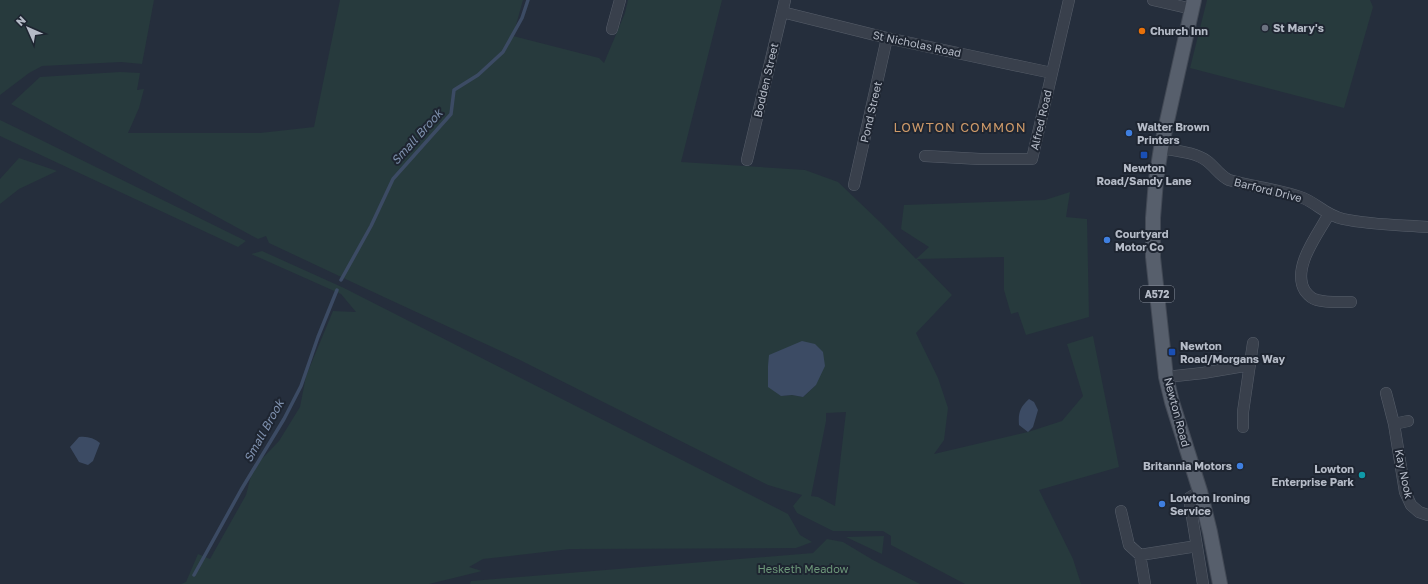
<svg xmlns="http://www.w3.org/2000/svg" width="1428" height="584" font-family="'Golos Text',sans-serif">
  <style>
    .green { fill: #273a3d; fill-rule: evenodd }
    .water { fill: #3c4b64 }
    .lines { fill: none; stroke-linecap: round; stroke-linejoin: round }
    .stream { stroke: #3c4b64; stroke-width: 3.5 }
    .minor-casing { stroke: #575e6a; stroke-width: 12 }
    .major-casing { stroke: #424955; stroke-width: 16 }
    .minor { stroke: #39404c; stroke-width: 11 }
    .major { stroke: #575f6c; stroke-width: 14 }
    .worship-dot { fill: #6b7280; stroke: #1e2531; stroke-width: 1.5 }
    .food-dot { fill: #e8710a; stroke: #1e2531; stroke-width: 1.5 }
    .shop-dot { fill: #3f7fe0; stroke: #1e2531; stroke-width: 1.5 }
    .transit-dot { fill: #1a4fb4; stroke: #1e2531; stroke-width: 1.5 }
    .culture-dot { fill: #0f9aa8; stroke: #1e2531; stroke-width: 1.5 }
    .labels { text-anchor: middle; stroke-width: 4; stroke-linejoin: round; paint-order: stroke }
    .shield { fill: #1e2531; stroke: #888e9a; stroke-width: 1 }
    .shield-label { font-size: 10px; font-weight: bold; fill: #b5bbc7 }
    .poi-label { font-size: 11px; font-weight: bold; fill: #b5bbc7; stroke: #1e2531; text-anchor: start }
    .street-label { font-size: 11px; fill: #b5bbc7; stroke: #1e2531 }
    .park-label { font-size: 11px; fill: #6d9779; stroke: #1e2531 }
    .water-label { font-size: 12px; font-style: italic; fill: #7e90ad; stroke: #1e2531 }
    .quarter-label { font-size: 13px; letter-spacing: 1px; fill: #ce9a69; stroke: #1e2531 }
  </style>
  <rect width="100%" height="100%" fill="#252e3c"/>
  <path class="green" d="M 0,0 L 154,0 L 142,64 L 121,62 L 42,66 L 29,73 L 0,95 Z
    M 340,0 L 523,0 L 513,36 L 599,58 L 604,63 L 625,13 L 628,0 L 722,0 L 681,162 L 805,170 L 838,182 L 881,223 L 916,259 L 929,247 L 901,229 L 904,205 L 1045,200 L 1070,192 L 1066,217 L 1087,219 L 1089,317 L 1026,335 L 1018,312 L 1011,314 L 1004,290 L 1004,257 L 917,259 L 952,295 L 916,333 L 938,378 L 948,408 L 944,440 L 934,454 L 1028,432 L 1062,421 L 1083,396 L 1067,344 L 1093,336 L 1119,467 L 1039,490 L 1073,559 L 1081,584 L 965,584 L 891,545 L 891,536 L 883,531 L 833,531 L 797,513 L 793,506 L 802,495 L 768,485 L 518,359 L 386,298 L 269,243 L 266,236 L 258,239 L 11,104 L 40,77 L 120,72 L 140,73 L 137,90 L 144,89 L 139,108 L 128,133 L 260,133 L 314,127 ZM 816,385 L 803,397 L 792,395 L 781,396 ZM 846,412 L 835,506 L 818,497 L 811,496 L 826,421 L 826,413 Z
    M 1207,0 L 1370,0 L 1373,7 L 1344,108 L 1190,68 Z
    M 0,120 L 35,137 L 246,241 L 238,247 L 0,136 Z
    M 19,158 L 57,171 L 19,189 L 0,204 L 0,179 Z
    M 262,251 L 344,288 L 788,514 L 800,535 L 812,542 L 796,548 L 570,549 L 483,559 L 469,567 L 482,571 L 429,584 L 181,584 L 186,582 L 198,554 L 210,559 L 246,495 L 253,468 L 279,441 L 300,407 L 306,376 L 333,311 L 356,312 L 341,294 L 251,254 Z
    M 884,536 L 882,554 L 846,537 Z
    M 827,539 L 843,542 L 873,560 L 920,584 L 470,584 L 471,581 L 813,553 Z"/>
  <path class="water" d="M 802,341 L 815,344 L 823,352 L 825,366 L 816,385 L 803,397 L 792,395 L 781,396 L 768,387 L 768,366 L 769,355 Z
    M 1029,399 L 1034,402 L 1038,410 L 1033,427 L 1028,432 L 1019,425 C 1018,413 1020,407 1029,399 Z
    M 79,437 C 87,436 94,438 100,443 L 93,461 L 88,465 L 79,462 L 70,447 Z"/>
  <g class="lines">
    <path class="stream" d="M 341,280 L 371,226 L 393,179 L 451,114 L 454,90 L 478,75 L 503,52 L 522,18 L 528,0
      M 194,575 L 241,490 L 284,419 L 301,386 L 318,337 L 337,290"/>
    <g class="minor-casing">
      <path id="minor" d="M 1153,0 L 1192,9
        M 782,12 L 887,38 L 1052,73
        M 612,29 L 620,0
        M 1161,148 C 1176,151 1195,152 1207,161 C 1215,167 1220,176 1229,180 C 1253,187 1279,189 1303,198 C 1318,204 1325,215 1343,219 C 1371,225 1400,225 1428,227
        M 925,156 L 980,159 L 1032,159 L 1069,0
        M 747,160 L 785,0
        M 854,185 L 887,38
        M 1329,214 C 1318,234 1291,268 1305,291 C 1308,295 1312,299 1317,300 C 1328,303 1340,302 1351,302
        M 1166,377 L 1203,373 L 1250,365
        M 1386,393 L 1394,424 L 1405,492 L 1411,505 L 1419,512 L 1428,515
        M 1394,424 L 1408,421
        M 1243,427 L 1243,412 L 1253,343
        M 1200,491 L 1189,498 L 1203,584
        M 1121,511 L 1129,545 L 1140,555
        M 1145,584 L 1140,555 L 1197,546"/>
    </g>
    <g class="major-casing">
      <path id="major" d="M 1194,0 L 1161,148 L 1156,180 L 1153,218 L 1153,257 L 1166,377 L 1172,402 L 1200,491 L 1210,532 L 1220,584"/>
    </g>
    <use href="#minor" class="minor"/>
    <use href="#major" class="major"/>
  </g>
  <circle class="worship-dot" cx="1265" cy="28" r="4"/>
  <circle class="food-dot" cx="1142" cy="31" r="4"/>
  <g class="shop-dot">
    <circle cx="1129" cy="133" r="4"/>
    <circle cx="1107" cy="240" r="4"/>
    <circle cx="1240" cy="466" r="4"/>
    <circle cx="1162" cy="504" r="4"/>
  </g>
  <g class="transit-dot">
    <rect x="1140" y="151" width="8" height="8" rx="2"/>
    <rect x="1168" y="348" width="8" height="8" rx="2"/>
  </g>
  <circle class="culture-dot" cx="1362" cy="475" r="4"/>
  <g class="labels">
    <rect class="shield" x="1140" y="286" width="34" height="16" rx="3"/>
    <g class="shield-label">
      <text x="1157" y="298">A572</text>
    </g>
    <g class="poi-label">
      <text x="1273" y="32">St Mary's</text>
      <text x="1150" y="35">Church Inn</text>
      <text x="1137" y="131">Walter Brown<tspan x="1137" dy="13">Printers</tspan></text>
      <text x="1144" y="172" text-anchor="middle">Newton<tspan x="1144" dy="13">Road/Sandy Lane</tspan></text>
      <text x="1115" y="238">Courtyard<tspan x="1115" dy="13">Motor Co</tspan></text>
      <text x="1180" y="350">Newton<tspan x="1180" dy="13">Road/Morgans Way</tspan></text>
      <text x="1232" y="470" text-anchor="end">Britannia Motors</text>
      <text x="1354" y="473" text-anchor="end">Lowton<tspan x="1354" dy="13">Enterprise Park</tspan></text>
      <text x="1170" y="502">Lowton Ironing<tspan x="1170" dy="13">Service</tspan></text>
    </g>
    <g class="street-label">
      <text transform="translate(917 44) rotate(12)" y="4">St Nicholas Road</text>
      <text transform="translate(766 80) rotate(-77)" y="4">Bodden Street</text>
      <text transform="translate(871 112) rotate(-77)" y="4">Pond Street</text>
      <text transform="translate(1041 120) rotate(-77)" y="4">Alfred Road</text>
      <text transform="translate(1268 190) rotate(14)" y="4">Barford Drive</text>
      <text transform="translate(1177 412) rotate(75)" y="4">Newton Road</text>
      <text transform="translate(1404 474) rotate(78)" y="4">Kay Nook</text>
    </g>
    <g class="park-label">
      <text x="803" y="573">Hesketh Meadow</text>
    </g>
    <g class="water-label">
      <text transform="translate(417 137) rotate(-48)" y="4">Small Brook</text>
      <text transform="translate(264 431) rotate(-61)" y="4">Small Brook</text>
    </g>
    <g class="quarter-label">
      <text x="960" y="132">LOWTON COMMON</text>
    </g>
  </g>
  <g transform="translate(28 28) rotate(315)" stroke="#1e2531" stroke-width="3" paint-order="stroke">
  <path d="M0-3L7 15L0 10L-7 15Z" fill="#b5bbc7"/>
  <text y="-6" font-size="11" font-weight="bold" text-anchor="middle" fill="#b5bbc7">N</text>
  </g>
</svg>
